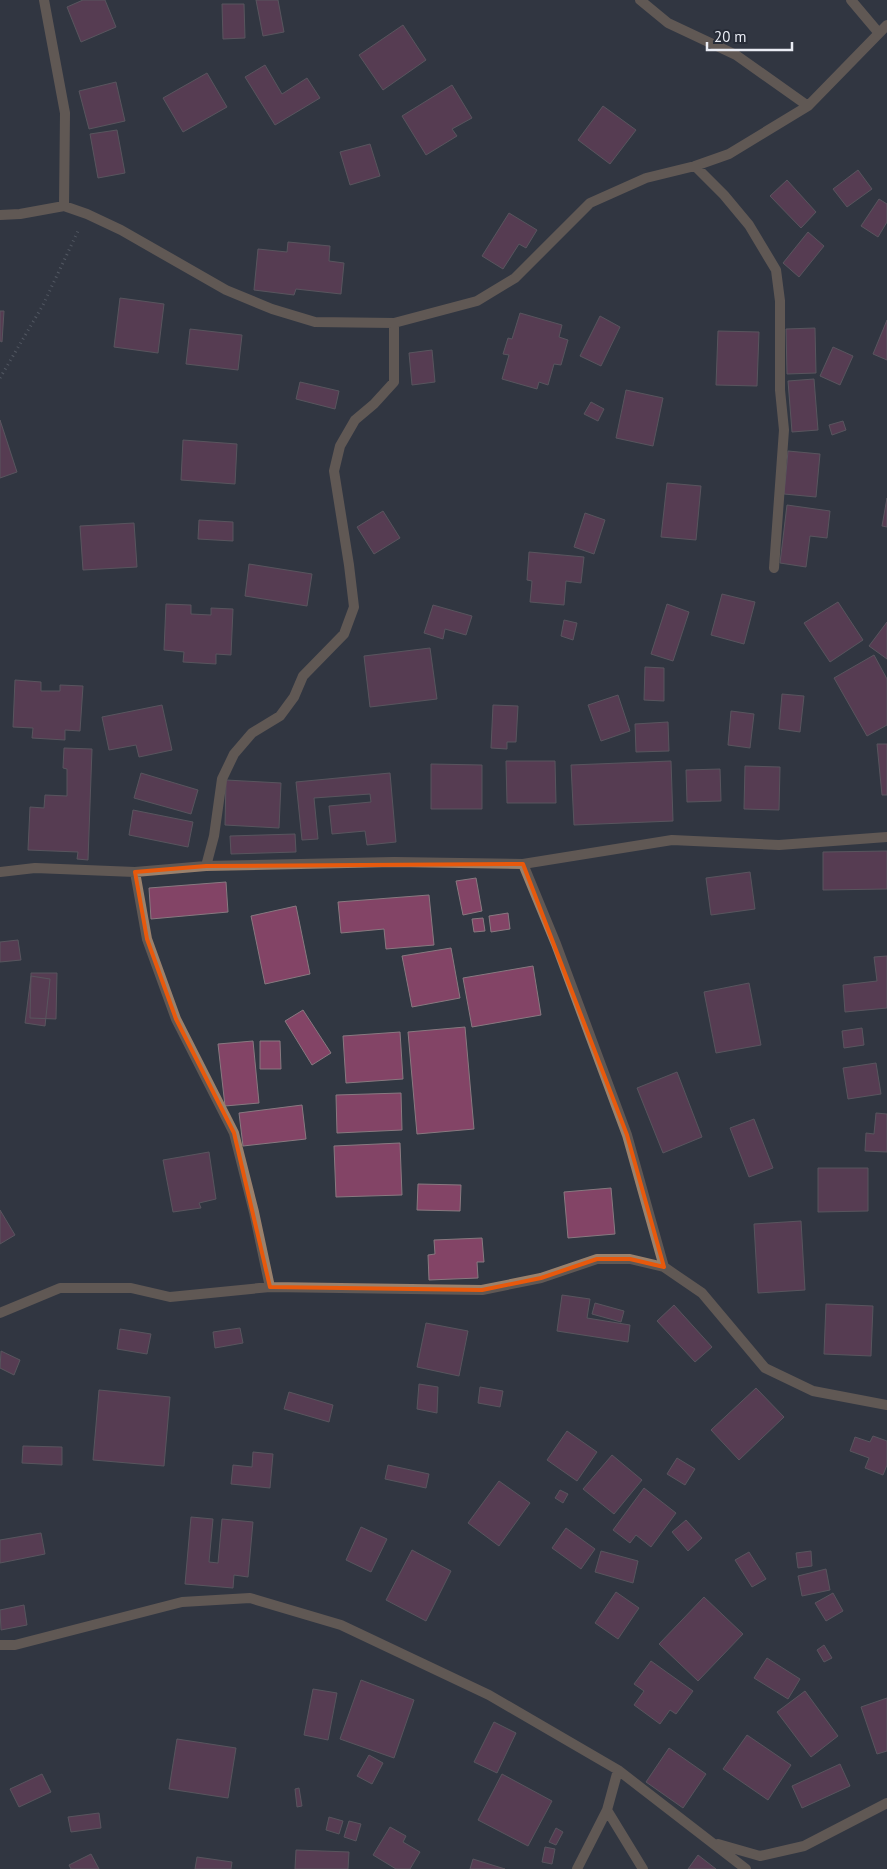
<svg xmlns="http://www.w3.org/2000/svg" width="887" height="1869" font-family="'PT Sans',sans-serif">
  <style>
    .building { fill: #834466; stroke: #887980 }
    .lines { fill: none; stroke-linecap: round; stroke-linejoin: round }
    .path { stroke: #7a7e88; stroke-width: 3; stroke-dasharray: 1 4; stroke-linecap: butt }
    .minor { stroke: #9a816c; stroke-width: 10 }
    .marked { fill: none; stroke: #e8590c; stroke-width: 4; stroke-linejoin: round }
  </style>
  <rect width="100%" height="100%" fill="#313742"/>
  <path class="building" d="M 83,0 L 105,0 L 116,27 L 81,42 L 67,7 Z
    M 256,0 L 278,0 L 284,32 L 263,36 Z
    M 222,4 L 244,4 L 245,38 L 223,39 Z
    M 403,25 L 426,60 L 383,90 L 359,55 Z
    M 265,65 L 282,94 L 307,78 L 320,98 L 275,125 L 245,77 Z
    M 207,73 L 227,107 L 183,132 L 163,98 Z
    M 116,82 L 125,121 L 89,129 L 79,91 Z
    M 452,85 L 472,118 L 452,129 L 457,136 L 426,155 L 402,116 Z
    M 603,106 L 636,130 L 610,164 L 578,140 Z
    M 117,130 L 125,173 L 98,178 L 90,134 Z
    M 370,144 L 380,176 L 350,185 L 340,152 Z
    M 858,170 L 872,189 L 847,207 L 833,189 Z
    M 787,180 L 816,212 L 801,228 L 770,196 Z
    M 879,199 L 887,204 L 887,222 L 878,237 L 861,226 Z
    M 509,213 L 537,230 L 526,248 L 519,244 L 503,269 L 482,256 Z
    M 808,232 L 824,246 L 799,277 L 783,263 Z
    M 288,242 L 330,246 L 329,261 L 344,263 L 341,294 L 296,289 L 294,295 L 254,290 L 258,249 L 287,252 Z
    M 120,298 L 164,304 L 158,353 L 114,347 Z
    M 0,311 L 4,311 L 2,342 L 0,341 Z
    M 520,313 L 562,325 L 559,337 L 568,340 L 561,365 L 554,364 L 548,385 L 539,382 L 537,389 L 502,379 L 509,355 L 503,354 L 508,338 L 512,339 Z
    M 600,316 L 620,327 L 601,366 L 580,356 Z
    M 887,320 L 887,360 L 873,354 Z
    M 815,328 L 816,373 L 787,374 L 786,329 Z
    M 190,329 L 242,335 L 238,370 L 186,364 Z
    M 718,331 L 759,332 L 757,386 L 716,385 Z
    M 833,347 L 853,356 L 840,385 L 820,376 Z
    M 432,350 L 435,382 L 412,385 L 409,353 Z
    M 814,379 L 818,430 L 792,432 L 788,381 Z
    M 300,382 L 339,391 L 335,409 L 296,399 Z
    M 626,390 L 663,398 L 653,446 L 616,438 Z
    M 591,402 L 604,409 L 598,421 L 584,414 Z
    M 0,420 L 17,472 L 0,478 Z
    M 843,421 L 846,430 L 832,435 L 829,425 Z
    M 183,440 L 237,444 L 235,484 L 181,480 Z
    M 788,451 L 820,454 L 816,497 L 784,494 Z
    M 667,483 L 701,486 L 696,540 L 661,537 Z
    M 887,498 L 887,527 L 882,526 Z
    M 787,505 L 830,511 L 827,538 L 810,536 L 806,567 L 780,563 Z
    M 383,511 L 400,538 L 374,554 L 357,527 Z
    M 585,513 L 605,520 L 594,554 L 574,547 Z
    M 199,520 L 233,522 L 233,541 L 198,539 Z
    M 134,523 L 137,567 L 83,570 L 80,526 Z
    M 529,552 L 584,557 L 581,583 L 566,581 L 564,605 L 530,602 L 532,581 L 527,580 Z
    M 249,564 L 312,574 L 307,606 L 245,596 Z
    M 722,594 L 755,602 L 744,644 L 711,635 Z
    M 838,602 L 863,640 L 830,662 L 804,623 Z
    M 166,604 L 191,605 L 191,614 L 211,615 L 211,608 L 233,609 L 231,655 L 216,654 L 216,664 L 183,662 L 184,652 L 164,650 Z
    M 667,604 L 689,612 L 673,661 L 651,654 Z
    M 433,605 L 472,616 L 466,635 L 445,629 L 443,639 L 424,633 Z
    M 564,620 L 577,623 L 573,640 L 561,636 Z
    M 887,622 L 887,659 L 869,646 Z
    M 430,648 L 437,699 L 370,707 L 364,656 Z
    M 874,655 L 887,679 L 887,725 L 867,736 L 834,678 Z
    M 645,667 L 664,668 L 664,701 L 644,700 Z
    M 15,680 L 41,682 L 41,691 L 60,691 L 60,685 L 83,686 L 80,731 L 65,730 L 65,740 L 32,738 L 33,728 L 13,727 Z
    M 782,694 L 804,696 L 800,732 L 779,729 Z
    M 618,695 L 630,731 L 601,741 L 588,705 Z
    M 162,705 L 172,750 L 139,757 L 136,745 L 109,750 L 102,717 Z
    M 493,705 L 518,706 L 516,742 L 507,742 L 507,749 L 491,748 Z
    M 731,711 L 754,714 L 750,748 L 728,745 Z
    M 668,722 L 669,751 L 636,752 L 635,724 Z
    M 877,744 L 887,744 L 887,795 L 882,795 Z
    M 64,748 L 92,749 L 88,860 L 77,859 L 78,852 L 28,850 L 30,807 L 44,808 L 45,795 L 67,796 L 67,769 L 63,768 Z
    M 506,761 L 555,761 L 556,803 L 507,803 Z
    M 671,761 L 673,821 L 574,825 L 571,765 Z
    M 431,764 L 482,765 L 482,809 L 431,809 Z
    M 745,766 L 780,767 L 779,810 L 744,809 Z
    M 720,769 L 721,801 L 687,802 L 686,770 Z
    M 141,773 L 198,790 L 191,814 L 134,798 Z
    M 390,773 L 396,842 L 367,845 L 365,831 L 332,834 L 329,806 L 371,802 L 370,794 L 314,798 L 318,839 L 302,840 L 296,782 Z
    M 226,780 L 281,783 L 279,828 L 225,825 Z
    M 133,810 L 193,822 L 188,847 L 129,835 Z
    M 295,834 L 296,852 L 231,854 L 230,836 Z
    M 887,851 L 887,889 L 823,890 L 823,852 Z
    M 750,872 L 755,909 L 711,915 L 706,878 Z
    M 476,878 L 482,911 L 463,915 L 456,881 Z
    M 226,882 L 228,912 L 151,919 L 149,888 Z
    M 429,895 L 434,945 L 386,949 L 384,929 L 341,933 L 338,902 Z
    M 296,906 L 310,974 L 265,984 L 251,916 Z
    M 508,913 L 510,929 L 491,932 L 489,916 Z
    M 483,918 L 485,931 L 474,932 L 472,919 Z
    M 18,940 L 21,960 L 0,962 L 0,942 Z
    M 451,948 L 460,998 L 412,1007 L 402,956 Z
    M 887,956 L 887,1008 L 845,1012 L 843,985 L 877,981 L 874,957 Z
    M 533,966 L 541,1015 L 472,1027 L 463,978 Z
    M 31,973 L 57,973 L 56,1019 L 30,1018 Z
    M 31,976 L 50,979 L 45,1026 L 25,1023 Z
    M 749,983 L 761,1045 L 716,1053 L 704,992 Z
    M 303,1010 L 331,1053 L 312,1065 L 285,1021 Z
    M 465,1027 L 474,1129 L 417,1134 L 408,1032 Z
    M 862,1028 L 864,1045 L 844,1048 L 842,1031 Z
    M 400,1032 L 403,1079 L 346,1083 L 343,1036 Z
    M 253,1041 L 259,1103 L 225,1106 L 218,1044 Z
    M 260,1041 L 280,1041 L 281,1069 L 260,1069 Z
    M 876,1063 L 881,1094 L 848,1099 L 843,1068 Z
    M 677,1072 L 702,1137 L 663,1153 L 637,1088 Z
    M 401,1093 L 402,1130 L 337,1133 L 336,1095 Z
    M 302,1105 L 306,1139 L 243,1146 L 239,1113 Z
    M 876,1113 L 887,1114 L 887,1152 L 865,1151 L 866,1133 L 874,1134 Z
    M 754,1119 L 773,1168 L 749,1177 L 730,1128 Z
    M 400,1143 L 402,1195 L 336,1197 L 334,1146 Z
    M 209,1152 L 216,1199 L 199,1203 L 201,1208 L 173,1212 L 163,1160 Z
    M 818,1168 L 868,1168 L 868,1211 L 818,1212 Z
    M 418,1184 L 461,1185 L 460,1211 L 417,1210 Z
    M 611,1188 L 615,1234 L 568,1238 L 564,1192 Z
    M 0,1210 L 15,1235 L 0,1244 Z
    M 801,1221 L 805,1290 L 758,1293 L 754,1224 Z
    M 482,1238 L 484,1262 L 477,1262 L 478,1278 L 429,1280 L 428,1255 L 435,1254 L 434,1240 Z
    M 562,1295 L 590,1299 L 587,1318 L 630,1325 L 628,1342 L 557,1331 Z
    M 595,1303 L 624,1311 L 621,1322 L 592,1314 Z
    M 826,1304 L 873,1306 L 871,1356 L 824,1354 Z
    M 674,1305 L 712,1347 L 695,1362 L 657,1321 Z
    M 426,1323 L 468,1331 L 459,1376 L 417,1367 Z
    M 240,1328 L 243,1343 L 215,1348 L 213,1332 Z
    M 120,1329 L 151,1334 L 147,1354 L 117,1349 Z
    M 1,1351 L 20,1360 L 14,1375 L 0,1368 Z
    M 419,1384 L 438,1387 L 437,1413 L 417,1409 Z
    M 480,1387 L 503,1391 L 500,1407 L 478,1403 Z
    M 756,1388 L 784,1417 L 739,1460 L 711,1430 Z
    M 99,1390 L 170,1397 L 164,1466 L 93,1460 Z
    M 289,1392 L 333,1405 L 329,1422 L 284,1409 Z
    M 567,1431 L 597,1452 L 577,1481 L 547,1460 Z
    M 873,1436 L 887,1441 L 887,1465 L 883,1475 L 865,1468 L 869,1458 L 850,1451 L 855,1437 L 870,1442 Z
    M 23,1446 L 62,1447 L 62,1465 L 22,1463 Z
    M 253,1452 L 273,1454 L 270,1488 L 231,1484 L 233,1465 L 252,1467 Z
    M 612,1455 L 642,1480 L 614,1514 L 583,1489 Z
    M 677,1458 L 695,1469 L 685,1485 L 667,1474 Z
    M 388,1465 L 429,1474 L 426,1488 L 385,1479 Z
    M 499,1481 L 530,1503 L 499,1546 L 468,1523 Z
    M 644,1488 L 676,1513 L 651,1547 L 636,1535 L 630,1543 L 613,1530 Z
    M 560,1490 L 568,1494 L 563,1503 L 555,1498 Z
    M 191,1517 L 213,1519 L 209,1562 L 218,1563 L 222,1519 L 253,1522 L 248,1577 L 234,1575 L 233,1588 L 185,1584 Z
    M 686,1520 L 702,1538 L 688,1551 L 672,1532 Z
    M 361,1527 L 387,1539 L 371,1572 L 346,1560 Z
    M 566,1528 L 595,1549 L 581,1569 L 552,1548 Z
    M 41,1533 L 45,1554 L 0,1563 L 0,1540 Z
    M 412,1550 L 451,1571 L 426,1621 L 386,1600 Z
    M 601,1551 L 638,1561 L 633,1583 L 595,1572 Z
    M 811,1551 L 812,1566 L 798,1568 L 796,1553 Z
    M 749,1552 L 766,1579 L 752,1587 L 735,1560 Z
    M 826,1569 L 830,1590 L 802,1596 L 798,1576 Z
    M 616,1592 L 639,1608 L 618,1639 L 595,1623 Z
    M 833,1593 L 843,1611 L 826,1621 L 815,1603 Z
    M 704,1597 L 743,1634 L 698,1681 L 659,1644 Z
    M 24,1605 L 27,1625 L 1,1630 L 0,1610 Z
    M 824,1645 L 832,1658 L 824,1662 L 817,1650 Z
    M 767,1658 L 800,1679 L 788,1699 L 754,1678 Z
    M 651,1661 L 693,1691 L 676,1714 L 670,1710 L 660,1724 L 634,1705 L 644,1691 L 634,1684 Z
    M 361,1680 L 414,1700 L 394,1758 L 340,1739 Z
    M 313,1689 L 337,1693 L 328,1740 L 304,1735 Z
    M 805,1691 L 838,1736 L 811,1757 L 777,1712 Z
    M 887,1698 L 887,1751 L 877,1754 L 861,1707 Z
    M 494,1722 L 516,1733 L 497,1773 L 474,1762 Z
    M 747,1735 L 791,1765 L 768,1800 L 723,1769 Z
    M 177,1739 L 236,1748 L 228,1798 L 169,1789 Z
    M 669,1748 L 706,1774 L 683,1808 L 646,1782 Z
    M 369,1755 L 383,1763 L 372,1784 L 357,1776 Z
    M 840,1764 L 850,1786 L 802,1808 L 792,1786 Z
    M 42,1774 L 51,1792 L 19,1807 L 10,1789 Z
    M 502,1774 L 552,1801 L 528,1846 L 478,1820 Z
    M 299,1788 L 302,1806 L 297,1807 L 295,1789 Z
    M 99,1813 L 101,1828 L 71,1832 L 68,1817 Z
    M 329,1817 L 343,1821 L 339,1834 L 326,1830 Z
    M 349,1821 L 361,1824 L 356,1841 L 344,1837 Z
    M 390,1827 L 406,1836 L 403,1842 L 420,1852 L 410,1869 L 396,1869 L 373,1855 Z
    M 556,1828 L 563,1832 L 556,1845 L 549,1842 Z
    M 545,1847 L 555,1849 L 552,1864 L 542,1862 Z
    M 296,1850 L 349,1852 L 348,1869 L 295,1869 Z
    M 91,1854 L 99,1869 L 71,1869 L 69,1865 Z
    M 698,1855 L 716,1869 L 688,1869 Z
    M 197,1857 L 232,1862 L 231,1869 L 195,1869 Z
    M 473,1859 L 505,1869 L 470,1869 Z"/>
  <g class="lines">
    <path class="path" d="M 0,378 L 43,305 L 78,231"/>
    <path class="minor" d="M 44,0 L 65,113 L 64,206
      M 640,0 L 668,23 L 736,55 L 808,106
      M 851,0 L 878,32
      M 695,166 L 724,195 L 749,225 L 776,270 L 780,301 L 780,390 L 784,430 L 774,568
      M 0,215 L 20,214 L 64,206 L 87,214 L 121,230 L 226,290 L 272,309 L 315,322 L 394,323 L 477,301 L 515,278 L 590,203 L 646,178 L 695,166 L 729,154 L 808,106 L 887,25
      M 523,864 L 556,944 L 627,1135 L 664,1267
      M 206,866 L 214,836 L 222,779 L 234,754 L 252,733 L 280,716 L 294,697 L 303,676 L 344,634 L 354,607 L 349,565 L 334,471 L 340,446 L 355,420 L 374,404 L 394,382 L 394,323
      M 0,872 L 35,868 L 135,872 L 206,866 L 394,862 L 523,864 L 672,840 L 779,845 L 887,837
      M 135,872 L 147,939 L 176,1019 L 234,1133 L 254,1212 L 270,1287
      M 0,1313 L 60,1288 L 131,1288 L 170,1297 L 270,1287 L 482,1290 L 541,1278 L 597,1259 L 630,1259 L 664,1267 L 702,1293 L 765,1368 L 813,1391 L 887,1405
      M 0,1645 L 15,1645 L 182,1602 L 250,1598 L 341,1625 L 489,1695 L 618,1770 L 746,1869
      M 607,1810 L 643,1869
      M 718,1844 L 760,1856 L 804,1846 L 887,1803
      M 577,1869 L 607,1810 L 618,1770"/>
  </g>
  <path d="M0 0H887V1869H0ZM 523,864 L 627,1135 L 664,1267 L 630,1259 L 597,1259 L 541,1278 L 482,1290 L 270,1287 L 234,1133 L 176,1019 L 147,939 L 135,872 L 206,866 Z" fill="#313742" fill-opacity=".55" fill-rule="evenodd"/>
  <path class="marked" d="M 523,864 L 627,1135 L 664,1267 L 630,1259 L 597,1259 L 541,1278 L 482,1290 L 270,1287 L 234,1133 L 176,1019 L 147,939 L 135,872 L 206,866 Z"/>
  <path d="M707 42v8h85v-8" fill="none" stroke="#e9ecf4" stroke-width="2.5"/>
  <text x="714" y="42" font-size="15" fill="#e9ecf4" stroke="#272c37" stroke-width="4" paint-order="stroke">20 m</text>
</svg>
